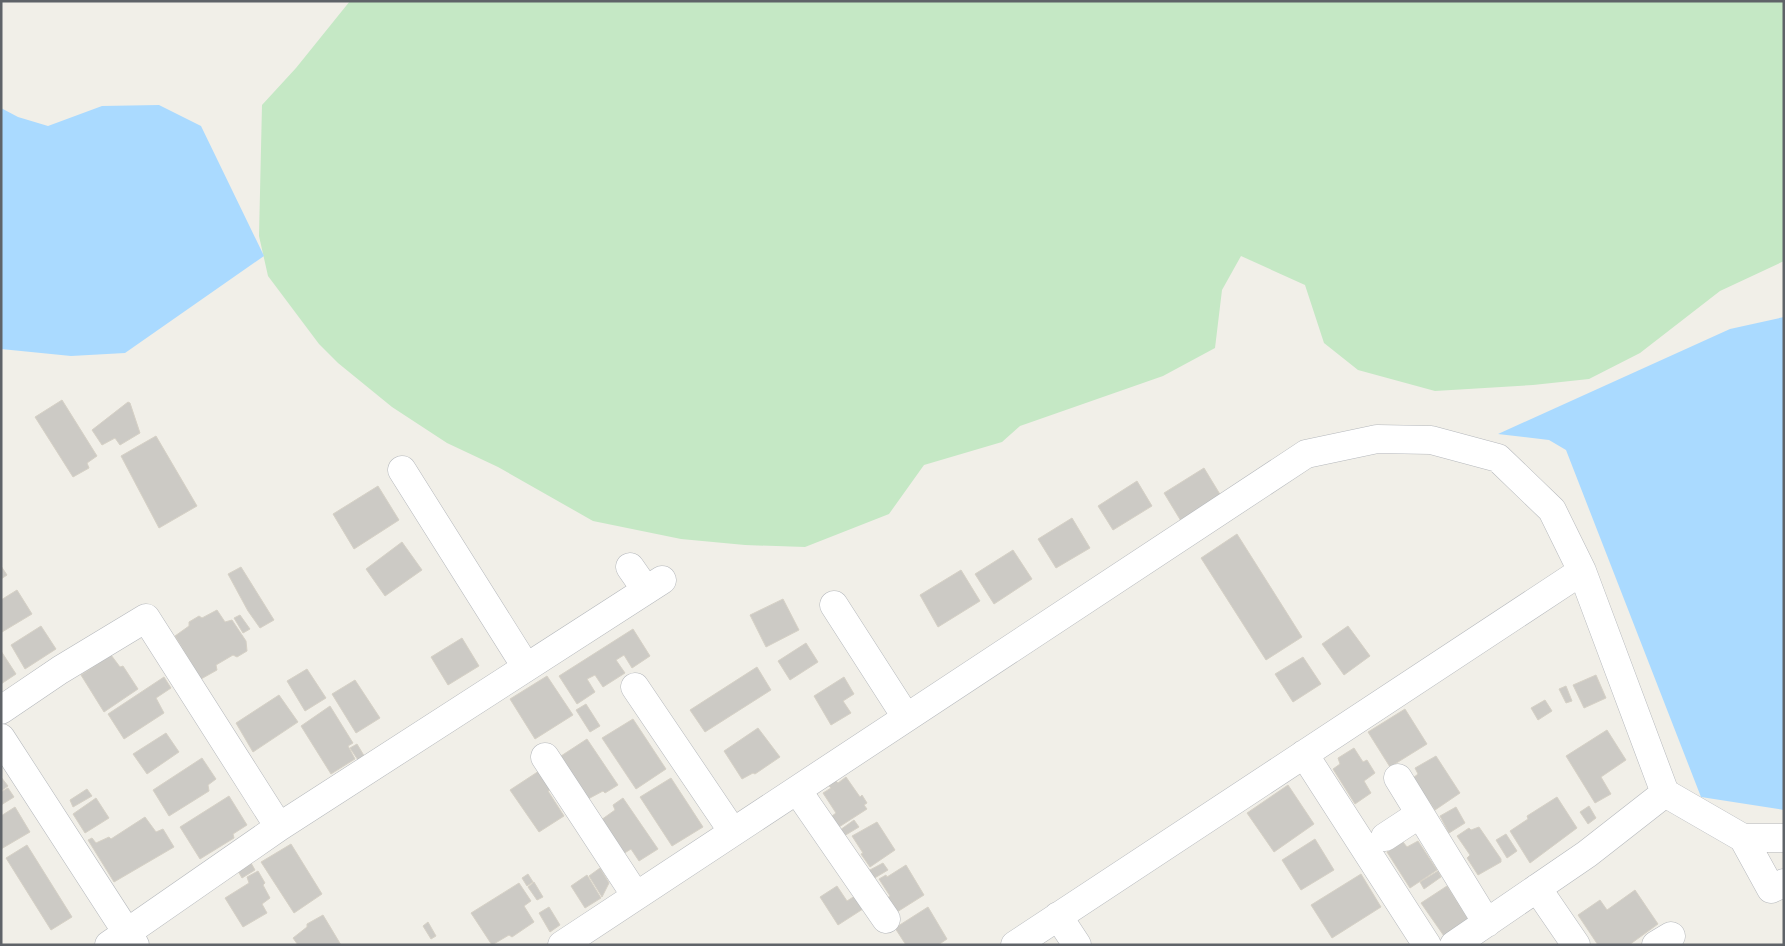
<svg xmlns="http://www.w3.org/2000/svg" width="1785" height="946" font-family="'Source Sans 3',sans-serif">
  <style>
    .green { fill: #c5e8c5 }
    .water { fill: #aadaff }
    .building { fill: #cccac5; stroke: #d6d1c6 }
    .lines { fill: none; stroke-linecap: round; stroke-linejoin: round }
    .minor-casing { stroke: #b5b8bc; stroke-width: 29 }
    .minor { stroke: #fff; stroke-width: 28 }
  </style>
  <rect width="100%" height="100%" fill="#f1efe8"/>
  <path class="green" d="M 350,1 L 1784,1 L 1784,261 L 1720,291 L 1640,353 L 1589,379 L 1533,385 L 1435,391 L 1358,370 L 1324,343 L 1305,285 L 1241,256 L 1222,290 L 1215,348 L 1163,376 L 1020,426 L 1002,442 L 924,465 L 889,514 L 805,547 L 745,545 L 681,539 L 593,521 L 498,467 L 447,443 L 392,407 L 338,363 L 319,344 L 268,276 L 259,236 L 262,105 L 296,68 Z"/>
  <path class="water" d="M 159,105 L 201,126 L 264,256 L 125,353 L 71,356 L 1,349 L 1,108 L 18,117 L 48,126 L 102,106 Z
    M 1784,317 L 1784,810 L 1701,797 L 1566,450 L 1549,440 L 1498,434 L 1730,329 Z"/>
  <path class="building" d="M 62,400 L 97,456 L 87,463 L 89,468 L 73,477 L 35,417 Z
    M 128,402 L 130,403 L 140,433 L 120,445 L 115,438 L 102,445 L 92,430 Z
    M 156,436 L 197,506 L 159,528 L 121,456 Z
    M 1204,468 L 1221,496 L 1181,521 L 1164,493 Z
    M 1137,481 L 1152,506 L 1113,530 L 1098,506 Z
    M 378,486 L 399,520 L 354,549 L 333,514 Z
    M 1072,518 L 1090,548 L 1056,568 L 1038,539 Z
    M 1237,534 L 1302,637 L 1266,660 L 1201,558 Z
    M 402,542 L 422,570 L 385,596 L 366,569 Z
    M 1013,550 L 1032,579 L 994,604 L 975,574 Z
    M 1,566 L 7,575 L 1,579 Z
    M 241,567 L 274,620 L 260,628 L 248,611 L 228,574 Z
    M 961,570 L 980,601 L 938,627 L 920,595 Z
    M 17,590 L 32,614 L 2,632 L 1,600 Z
    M 783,599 L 799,630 L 766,647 L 750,615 Z
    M 217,610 L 225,622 L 232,620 L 246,641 L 247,651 L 237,657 L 233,655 L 216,665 L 217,670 L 201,679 L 175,636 L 189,626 L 189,622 L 199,616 L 202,618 Z
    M 240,615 L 250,629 L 243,633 L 234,618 Z
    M 41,626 L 56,649 L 25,669 L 11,645 Z
    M 1348,626 L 1370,656 L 1344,675 L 1322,644 Z
    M 633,629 L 650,656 L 632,668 L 624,655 L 616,660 L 625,673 L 603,687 L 595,675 L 587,679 L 595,692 L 577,704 L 559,676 Z
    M 462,638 L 479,666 L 448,685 L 431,657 Z
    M 806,643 L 818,662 L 790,680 L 778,661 Z
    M 1,651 L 16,674 L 1,684 Z
    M 111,655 L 120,667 L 123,666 L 138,689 L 104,712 L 81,675 Z
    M 1303,657 L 1321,684 L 1293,702 L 1275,674 Z
    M 757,667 L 771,690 L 705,732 L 690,710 Z
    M 307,669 L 326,698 L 305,711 L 287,681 Z
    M 1596,675 L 1606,698 L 1584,708 L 1573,685 Z
    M 547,676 L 573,715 L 535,739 L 510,699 Z
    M 164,677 L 171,688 L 156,698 L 164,713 L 124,739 L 108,714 Z
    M 844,677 L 854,694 L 843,701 L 851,713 L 831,725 L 814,696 Z
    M 355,680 L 380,718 L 356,733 L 332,694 Z
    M 1566,686 L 1572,701 L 1566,703 L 1559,689 Z
    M 279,695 L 298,722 L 253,752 L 236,723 Z
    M 1545,700 L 1552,711 L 1538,720 L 1531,708 Z
    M 586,704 L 600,726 L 590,732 L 576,710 Z
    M 330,706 L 353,743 L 348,746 L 355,759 L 331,774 L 301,726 Z
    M 1405,709 L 1427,744 L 1390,767 L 1368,732 Z
    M 633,719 L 666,769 L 636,789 L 602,738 Z
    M 758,728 L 780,757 L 755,774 L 753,773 L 742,779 L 724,751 Z
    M 1607,730 L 1626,760 L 1601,777 L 1611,794 L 1595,803 L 1566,756 Z
    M 166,733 L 179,752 L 147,774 L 133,754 Z
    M 587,739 L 618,785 L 605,793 L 603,791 L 588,799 L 561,756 Z
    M 357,744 L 366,759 L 360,763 L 350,748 Z
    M 1354,748 L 1363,762 L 1367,760 L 1375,773 L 1364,781 L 1371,793 L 1355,804 L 1333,769 L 1340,764 L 1338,758 Z
    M 1436,756 L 1460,793 L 1435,810 L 1413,778 L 1418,774 L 1415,768 Z
    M 202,758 L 216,779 L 208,785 L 209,791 L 169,816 L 153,790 Z
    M 539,771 L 551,789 L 548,791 L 564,816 L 539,832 L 510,790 Z
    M 1,777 L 8,786 L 1,791 Z
    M 846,777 L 860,797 L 862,795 L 867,803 L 864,805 L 867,809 L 839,827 L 832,816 L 836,813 L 823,793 L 831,788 L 829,786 L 836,781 L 838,783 Z
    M 671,778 L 703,827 L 672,846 L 640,797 Z
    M 1288,785 L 1314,824 L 1274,852 L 1247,813 Z
    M 8,788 L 14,797 L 1,805 L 1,792 Z
    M 87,789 L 92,796 L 73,807 L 70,800 Z
    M 229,796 L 247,825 L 233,834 L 234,838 L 200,859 L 180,827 Z
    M 1557,797 L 1577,828 L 1530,863 L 1510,831 L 1528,819 L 1527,816 Z
    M 96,798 L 109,818 L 85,833 L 73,814 Z
    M 623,798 L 658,849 L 639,861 L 631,849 L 623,854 L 601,820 L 615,810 L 613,805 Z
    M 1589,806 L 1596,818 L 1588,824 L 1580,812 Z
    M 15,807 L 30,832 L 1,849 L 1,816 Z
    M 1456,807 L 1465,823 L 1449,833 L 1440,816 Z
    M 145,817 L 156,832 L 163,829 L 174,847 L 114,882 L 88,840 L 92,838 L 96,843 L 109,837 L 111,839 Z
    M 854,820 L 859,827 L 844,836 L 840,830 Z
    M 877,822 L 895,850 L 870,867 L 861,854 L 863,853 L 852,836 Z
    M 1479,827 L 1501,859 L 1501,862 L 1478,875 L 1467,858 L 1470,855 L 1457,836 L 1469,828 L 1471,830 Z
    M 1506,834 L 1517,851 L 1507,858 L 1496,840 Z
    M 1315,839 L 1334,870 L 1301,890 L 1282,860 Z
    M 1418,841 L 1437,870 L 1410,888 L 1387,852 L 1403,842 L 1407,847 Z
    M 291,844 L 322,894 L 294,913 L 261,862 Z
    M 27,845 L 72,917 L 51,930 L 6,858 Z
    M 251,863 L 255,870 L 242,878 L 238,871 Z
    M 883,863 L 888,870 L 873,879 L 868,871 Z
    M 906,865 L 924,895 L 897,912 L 887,898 L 890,896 L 879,879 L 886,875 L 887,877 Z
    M 600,868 L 609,883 L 602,897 L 589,876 Z
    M 258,871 L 265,883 L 263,885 L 270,898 L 262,904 L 267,913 L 243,927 L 225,898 L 249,883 L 247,877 Z
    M 1438,871 L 1441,877 L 1424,889 L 1420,882 Z
    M 528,874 L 533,882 L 527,886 L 522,878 Z
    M 1361,874 L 1381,907 L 1332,938 L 1311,905 Z
    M 587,875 L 601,898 L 585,908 L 571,886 Z
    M 534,882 L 543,897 L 537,900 L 528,887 Z
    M 519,883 L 531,901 L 524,906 L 534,922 L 512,937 L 509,935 L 492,945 L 471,913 Z
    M 837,886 L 847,901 L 858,894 L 866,907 L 838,925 L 820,897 Z
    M 1447,886 L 1468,919 L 1444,936 L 1421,903 Z
    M 1635,890 L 1658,924 L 1629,945 L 1598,945 L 1578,915 L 1600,900 L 1607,910 Z
    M 549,907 L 560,925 L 550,932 L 539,913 Z
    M 928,907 L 947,939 L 938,945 L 906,945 L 895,928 Z
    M 323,915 L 341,945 L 298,945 L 293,938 L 307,927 L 307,924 Z
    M 428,922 L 436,936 L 431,939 L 423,926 Z"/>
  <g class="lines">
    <g class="minor-casing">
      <path id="minor" d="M 402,470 L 526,667
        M 630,567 L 646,590
        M 834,605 L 906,717
        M 635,687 L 733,832
        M 1,710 L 60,670 L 146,618 L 279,827
        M 1,738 L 135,945
        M 1304,754 L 1427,945
        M 545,757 L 636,896
        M 1398,778 L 1487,923
        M 797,790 L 886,919
        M 1385,837 L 1420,814
        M 1743,838 L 1771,889 L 1784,883
        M 1537,888 L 1576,945
        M 1058,916 L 1077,945
        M 109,945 L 279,827 L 662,580
        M 562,945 L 1306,454 L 1377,439 L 1431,440 L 1498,458 L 1552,510 L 1582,571 L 1665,793 L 1743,838 L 1784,838
        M 1015,945 L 1582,571
        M 1454,945 L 1587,854 L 1665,793
        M 1656,945 L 1671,936"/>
    </g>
    <use href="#minor" class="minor"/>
  </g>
  <rect width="1785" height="946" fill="none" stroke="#5f6368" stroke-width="5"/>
</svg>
